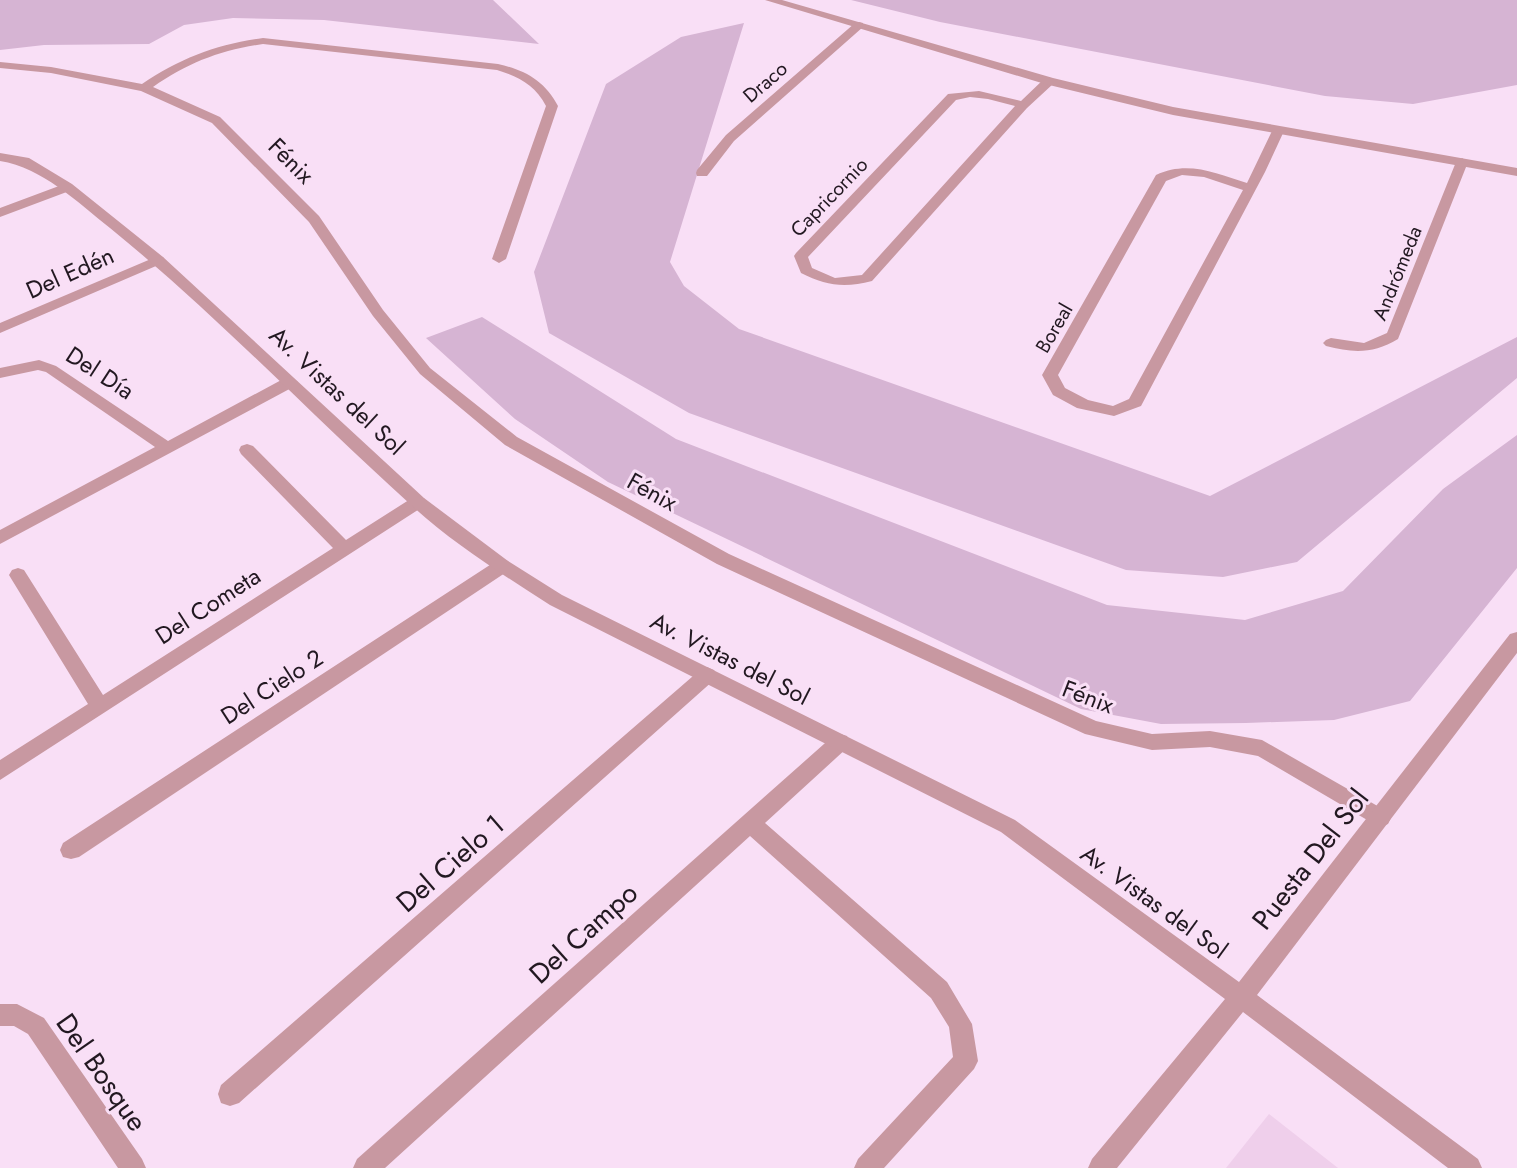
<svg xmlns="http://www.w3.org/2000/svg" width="1517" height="1168" font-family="Jost,sans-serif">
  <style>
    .built { fill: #efcfeb }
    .green { fill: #d6b4d3 }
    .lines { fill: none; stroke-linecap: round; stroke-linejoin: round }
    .minor { fill: #c898a1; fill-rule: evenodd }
    .tertiary { fill: #c898a1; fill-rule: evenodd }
    .labels { text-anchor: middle; stroke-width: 6; stroke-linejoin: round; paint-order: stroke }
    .far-street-label { font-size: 20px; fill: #221821; stroke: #f9dff6 }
    .street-label { font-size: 24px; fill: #221821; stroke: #f9dff6 }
    .near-street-label { font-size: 28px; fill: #221821; stroke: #f9dff6 }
  </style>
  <rect width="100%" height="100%" fill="#f9dff6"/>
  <path class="built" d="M 1269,1114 L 1338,1168 L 1226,1168 Z"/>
  <path class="green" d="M 0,0 L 493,0 L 539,44 L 324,20 L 233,18 L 184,25 L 149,44 L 44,45 L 0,50 Z
    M 851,0 L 1517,0 L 1517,85 L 1413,104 L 1325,96 L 940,22 Z
    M 744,23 L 670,262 L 684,286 L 739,329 L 1210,496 L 1517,337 L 1517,378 L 1297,562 L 1223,577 L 1126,570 L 689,413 L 549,333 L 534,272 L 606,84 L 681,37 Z
    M 482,317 L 676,439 L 1107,605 L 1245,620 L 1343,591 L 1443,489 L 1517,435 L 1517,568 L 1410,701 L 1334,720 L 1246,723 L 1161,724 L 1081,709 L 608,482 L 515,419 L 426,338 Z"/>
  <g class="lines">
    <path class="minor" d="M 859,22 L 863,23 L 863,27 L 734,141 L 707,176 L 697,176 L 696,173 L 697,170 L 726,135 L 855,23 Z
      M 263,38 L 498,64 C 525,70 545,81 558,106 L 506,259 L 499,263 L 492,259 L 546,106 C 535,85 519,77 497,70 L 263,44 C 221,50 187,63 153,87 L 220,117 L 319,216 L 383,310 L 430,368 L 517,437 L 729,554 L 1096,721 L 1152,734 L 1210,731 L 1262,740 L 1388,812 L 1391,818 L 1388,824 L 1381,827 L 1374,824 L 1258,756 L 1210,747 L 1152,750 L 1085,734 L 717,564 L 505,445 L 420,374 L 373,316 L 309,222 L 212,123 L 141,91 L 51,73 L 0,68 L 0,62 L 51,67 L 142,84 C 180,58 218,44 263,38 Z
      M 1049,77 L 1055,81 L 1053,84 L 1027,108 L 872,281 C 845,288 826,286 801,273 L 794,256 L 796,253 L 948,94 L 979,91 L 1021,101 L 1045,78 ZM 970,97 L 988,99 L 1015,106 L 862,275 L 835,278 L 812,268 L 808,257 L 956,100 Z
      M 1278,127 L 1284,131 L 1265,172 L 1141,406 L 1114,416 L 1077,408 L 1053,395 L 1042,375 L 1156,175 C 1187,160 1216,173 1247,183 L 1272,131 ZM 1182,175 L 1204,177 L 1243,190 L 1129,399 L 1113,406 L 1088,400 L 1065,388 L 1058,375 L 1166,181 Z
      M 1462,158 L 1468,162 L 1398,339 C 1373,354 1353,353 1326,346 L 1323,343 L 1326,340 L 1331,338 L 1364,343 L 1387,333 L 1456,162 Z
      M 67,183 L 74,187 L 72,190 L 0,217 L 0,208 Z
      M 158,256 L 163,257 L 165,260 L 163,263 L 0,333 L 0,323 Z
      M 39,360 L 56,366 L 168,441 L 285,378 L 290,377 L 298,382 L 295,386 L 0,544 L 0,530 L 155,447 L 46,372 L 38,370 L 0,378 L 0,368 Z
      M 247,444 L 253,446 L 346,540 L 412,498 L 424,498 L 426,502 L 424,506 L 0,780 L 0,760 L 88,704 L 12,580 L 9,575 L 12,570 L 18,568 L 24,570 L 103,695 L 333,548 L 241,454 L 239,450 L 241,446 Z
      M 502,559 L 508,561 L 511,566 L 508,571 L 79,857 L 71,859 L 63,857 L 60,850 L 63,843 L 496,561 Z
      M 707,667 L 714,670 L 717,675 L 714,680 L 239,1103 L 230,1106 L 221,1103 L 218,1094 L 221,1085 L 700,670 Z
      M 840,734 L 847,736 L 850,742 L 847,748 L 765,823 L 947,982 L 972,1024 L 978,1061 L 974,1069 L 884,1168 L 854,1168 L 858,1159 L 953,1057 L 949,1027 L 931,998 L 750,836 L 385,1168 L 353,1168 L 357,1159 L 833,736 Z
      M 0,1004 L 17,1004 L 44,1018 L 142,1159 L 146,1168 L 118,1168 L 28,1034 L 14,1026 L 0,1026 Z"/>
    <path class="tertiary" d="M 765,0 L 782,0 L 1053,78 L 1173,107 L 1517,168 L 1517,176 L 1173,115 L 1045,84 Z
      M 0,153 L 29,158 L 72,184 L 163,257 L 424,498 L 508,561 L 562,595 L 1015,820 L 1239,982 L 1510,634 L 1517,632 L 1517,653 L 1257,995 L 1478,1159 L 1482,1168 L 1448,1168 L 1243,1012 L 1117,1168 L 1088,1168 L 1092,1159 L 1225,999 L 1001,832 L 550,605 C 502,574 452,543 410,504 C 309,413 216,314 110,228 C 77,202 43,168 0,161 Z"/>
  </g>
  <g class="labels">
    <g class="far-street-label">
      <text transform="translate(765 82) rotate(-41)" y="7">Draco</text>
      <text transform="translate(829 197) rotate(-46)" y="7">Capricornio</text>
      <text transform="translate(1397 273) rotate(-68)" y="7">Andrómeda</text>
      <text transform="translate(1054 328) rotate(-60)" y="7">Boreal</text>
    </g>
    <g class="street-label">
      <text transform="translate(291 161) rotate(45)" y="8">Fénix</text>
      <text transform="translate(70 273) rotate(-24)" y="8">Del Edén</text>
      <text transform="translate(100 373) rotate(33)" y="8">Del Día</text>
      <text transform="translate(337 391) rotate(43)" y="8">Av. Vistas del Sol</text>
      <text transform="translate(652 492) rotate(29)" y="8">Fénix</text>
      <text transform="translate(208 606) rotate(-33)" y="8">Del Cometa</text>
      <text transform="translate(730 659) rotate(27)" y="8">Av. Vistas del Sol</text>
      <text transform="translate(272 687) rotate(-33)" y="8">Del Cielo 2</text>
      <text transform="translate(1088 697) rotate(21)" y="8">Fénix</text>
      <text transform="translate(1154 902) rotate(36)" y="8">Av. Vistas del Sol</text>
    </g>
    <g class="near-street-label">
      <text transform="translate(1310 859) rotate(-52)" y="10">Puesta Del Sol</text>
      <text transform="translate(450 863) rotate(-41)" y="10">Del Cielo 1</text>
      <text transform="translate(583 933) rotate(-42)" y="10">Del Campo</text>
      <text transform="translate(102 1072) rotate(55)" y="10">Del Bosque</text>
    </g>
  </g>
</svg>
